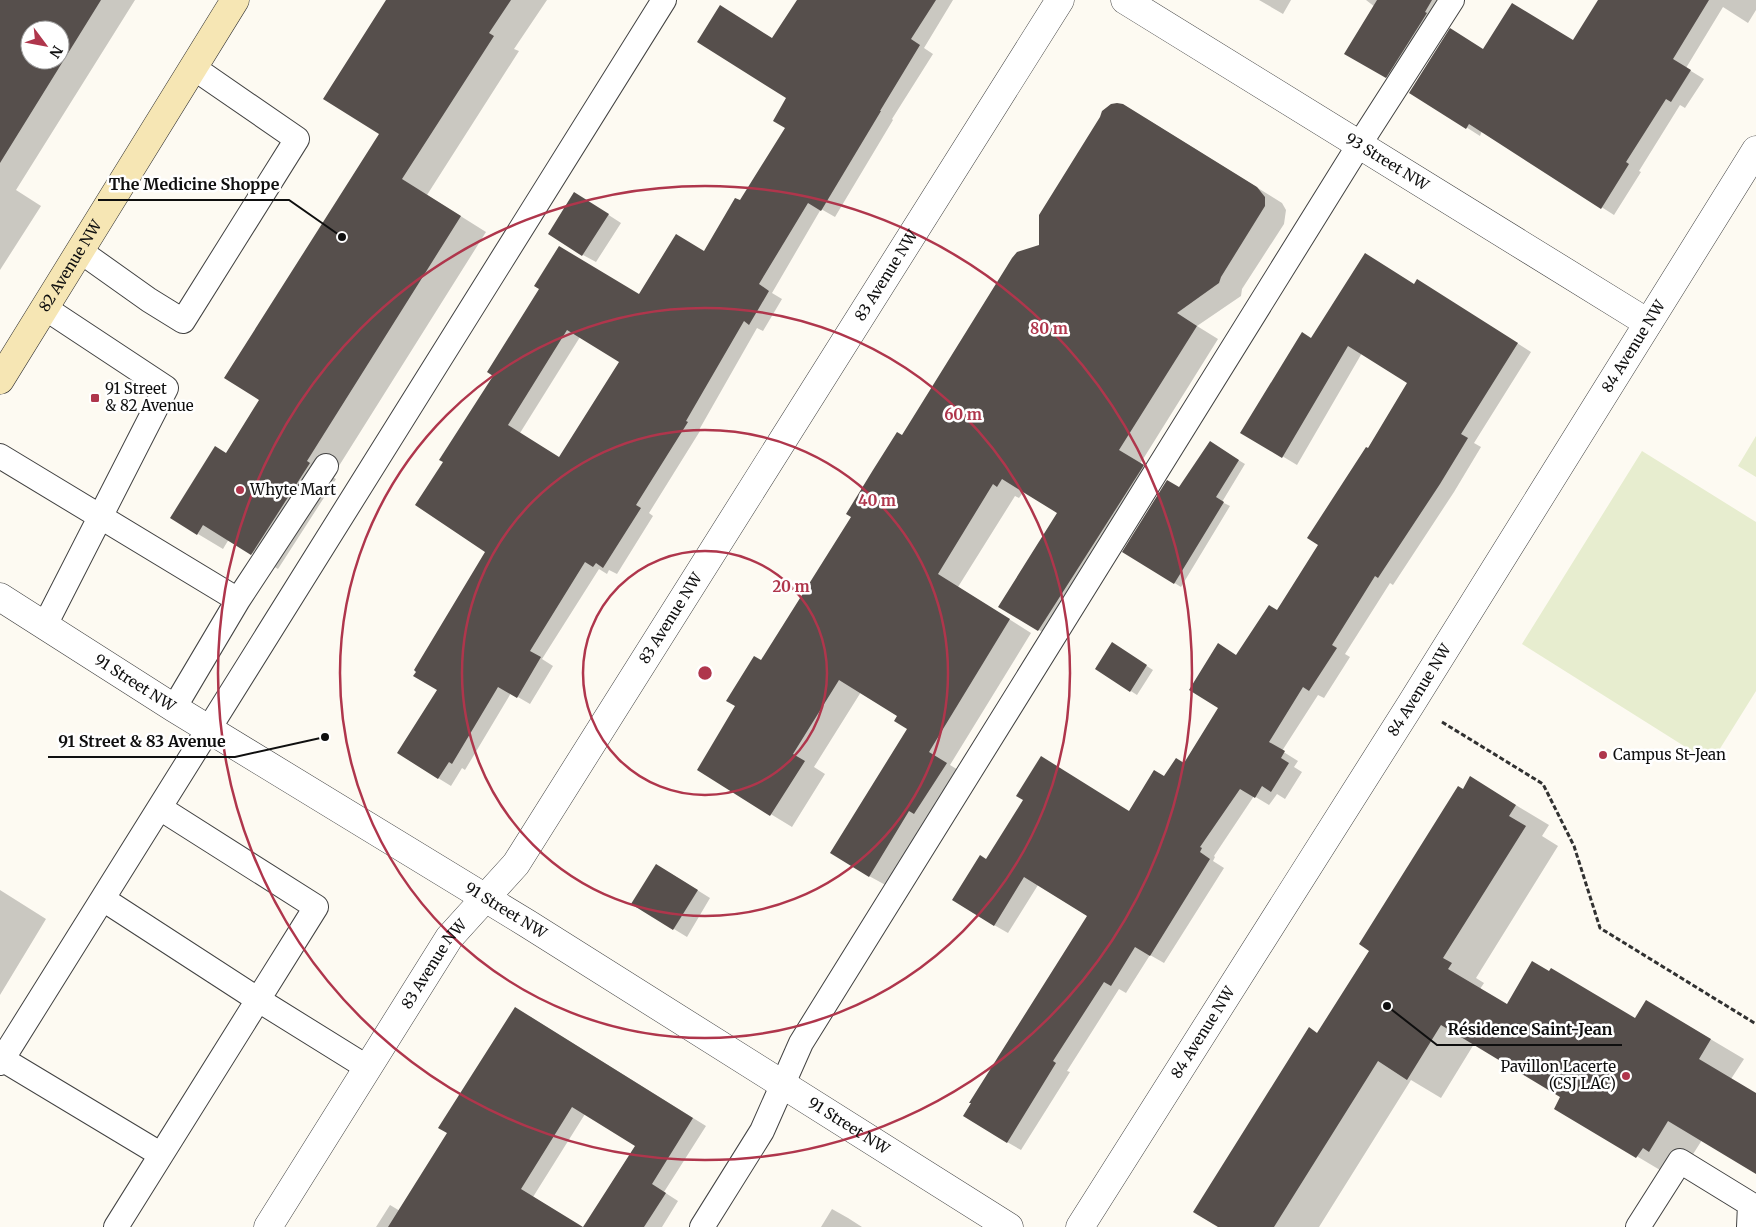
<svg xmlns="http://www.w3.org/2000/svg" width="1756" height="1227" font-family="Merriweather,serif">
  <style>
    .pitch { fill: #e7edcf }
    .shadow { fill: #0003; fill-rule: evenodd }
    .building { fill: #564f4c; fill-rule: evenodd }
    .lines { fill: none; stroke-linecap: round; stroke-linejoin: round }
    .service-casing { stroke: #424242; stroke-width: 26 }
    .minor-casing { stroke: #424242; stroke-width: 29 }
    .tertiary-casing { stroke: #424242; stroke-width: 29 }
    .secondary-casing { stroke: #313131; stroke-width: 29 }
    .path { stroke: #313131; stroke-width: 3; stroke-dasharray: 5 2.5; stroke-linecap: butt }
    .service { stroke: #fff; stroke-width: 24 }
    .minor { stroke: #fff; stroke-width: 28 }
    .tertiary { stroke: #fff; stroke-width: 28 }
    .secondary { stroke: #f6e6b4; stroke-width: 28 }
    .ring { fill: none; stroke: #af364c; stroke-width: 2.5 }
    .poi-dot { fill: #af364c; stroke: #fff; stroke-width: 2 }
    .labels { text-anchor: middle; stroke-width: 5; stroke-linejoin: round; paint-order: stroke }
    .street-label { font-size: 15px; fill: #0f0f0f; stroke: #fff }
    .poi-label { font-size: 15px; fill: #0f0f0f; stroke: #fff; text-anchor: start }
    .centre { fill: #af364c; stroke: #fff; stroke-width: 2.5 }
    .ring-label { font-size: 15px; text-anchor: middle; font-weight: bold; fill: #af364c; stroke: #fff; stroke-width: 5; stroke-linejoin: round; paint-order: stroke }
    .leader { fill: none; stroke: #0f0f0f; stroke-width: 2 }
    .callout-dot { fill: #0f0f0f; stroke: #fff; stroke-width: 2 }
    .callout-label { font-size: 16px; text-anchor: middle; font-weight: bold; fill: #0f0f0f; stroke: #fff; stroke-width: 5; stroke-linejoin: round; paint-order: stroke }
  </style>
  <rect width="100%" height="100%" fill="#fdfaf2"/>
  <path class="pitch" d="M 1756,436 L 1756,477 L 1738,466 Z
    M 1642,451 L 1756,522 L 1756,691 L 1711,763 L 1522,644 Z"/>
  <path class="shadow" d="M 0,0 L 135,0 L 16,190 L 41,206 L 0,270 ZM 30,30 L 60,30 L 60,60 L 30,60 Z
    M 387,0 L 547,0 L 514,49 L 519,51 L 427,195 L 486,232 L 332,477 L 336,479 L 278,569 L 229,539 L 223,549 L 198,534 L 226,455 L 261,400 L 381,134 Z
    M 798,0 L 953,0 L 924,48 L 933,54 L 892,119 L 893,120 L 835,217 L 821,209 L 772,293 L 782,299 L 763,331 L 757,328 L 699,430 L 700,431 L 649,513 L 653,516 L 617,574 L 609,570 L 607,574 L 599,569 L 542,659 L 553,666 L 530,704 L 511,693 L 465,770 L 462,768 L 451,786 L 438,778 L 439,690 L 487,551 L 444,461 L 495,375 L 541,288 L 640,295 L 704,252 L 740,202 L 786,128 L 788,98 L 773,39 ZM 580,337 L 621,361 L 560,458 L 520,433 Z
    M 1259,0 L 1291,0 L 1283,14 Z
    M 1366,0 L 1446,0 L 1399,85 L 1346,53 L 1375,7 Z
    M 1599,0 L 1756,0 L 1756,10 L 1748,23 L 1723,7 L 1686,68 L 1704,79 L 1685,108 L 1680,105 L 1639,171 L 1641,172 L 1614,215 L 1482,131 L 1480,136 L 1411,92 L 1484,50 L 1573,41 Z
    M 1145,118 L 1282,203 L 1286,210 L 1284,224 L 1242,289 L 1241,296 L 1197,326 L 1218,339 L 1140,464 L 1164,479 L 1060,643 L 1000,606 L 1058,513 L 1024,491 L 1019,498 L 1015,496 L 958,587 L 1031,633 L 950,765 L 968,776 L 891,888 L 869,876 L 909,729 L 898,715 L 861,692 L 814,767 L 825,774 L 792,827 L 698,770 L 762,661 L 902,437 L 1040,246 Z
    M 587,201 L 621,223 L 596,262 L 583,255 Z
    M 1415,285 L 1431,289 L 1531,352 L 1474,443 L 1481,447 L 1454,492 L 1393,585 L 1390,583 L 1345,654 L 1350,657 L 1324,698 L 1318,695 L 1282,751 L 1298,761 L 1294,767 L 1302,772 L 1285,799 L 1277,794 L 1269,805 L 1254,796 L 1214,856 L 1215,857 L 1213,861 L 1224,868 L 1164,963 L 1150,955 L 1126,993 L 1119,989 L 1067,1071 L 1070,1072 L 1021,1150 L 1007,1142 L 1088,916 L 1038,885 L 1008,933 L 994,925 L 987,860 L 1129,812 L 1165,777 L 1185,764 L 1220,708 L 1237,656 L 1278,611 L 1320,544 L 1368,449 L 1409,382 L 1362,353 L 1297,465 L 1242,432 L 1311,339 Z
    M 1210,443 L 1245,464 L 1222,502 L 1230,506 L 1181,587 L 1124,552 L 1180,489 Z
    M 1119,648 L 1153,670 L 1137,695 L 1097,669 Z
    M 1471,778 L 1549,825 L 1542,836 L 1558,846 L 1476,978 L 1484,983 L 1480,989 L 1507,1006 L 1636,1019 L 1680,1021 L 1744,1059 L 1731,1079 L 1756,1094 L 1756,1173 L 1702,1140 L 1683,1170 L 1670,1176 L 1556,1108 L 1562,1097 L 1474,1044 L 1441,1098 L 1411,1080 L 1319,1227 L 1220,1227 L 1318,1034 L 1370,950 Z
    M 670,873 L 710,898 L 687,937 L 633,904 Z
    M 0,890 L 46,919 L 0,995 Z
    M 529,1016 L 706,1126 L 664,1192 L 678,1201 L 662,1227 L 584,1227 L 636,1145 L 585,1114 L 533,1197 L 581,1227 L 376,1227 L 390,1205 L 400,1211 Z
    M 832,1209 L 848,1218 L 862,1227 L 821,1227 Z"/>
  <path class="building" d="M 0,0 L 101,0 L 0,163 ZM 30,30 L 60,30 L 60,60 L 30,60 Z
    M 386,0 L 511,0 L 489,33 L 494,36 L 402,179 L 461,216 L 307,461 L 310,463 L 251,555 L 203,525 L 197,535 L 170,518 L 215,446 L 226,453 L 259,400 L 224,378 L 379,134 L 323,99 Z
    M 797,0 L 936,0 L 911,39 L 920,45 L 880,111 L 881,111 L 821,211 L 808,203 L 759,284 L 769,291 L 749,325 L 744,321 L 686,421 L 688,422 L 636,505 L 641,508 L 603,568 L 596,563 L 593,567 L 585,562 L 530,651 L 541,657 L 517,698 L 498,687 L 452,764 L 449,762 L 438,779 L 397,753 L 437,690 L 413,676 L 416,672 L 414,670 L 485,552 L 415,505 L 443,462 L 439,460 L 493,376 L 487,372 L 539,289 L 534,286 L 559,246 L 639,294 L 676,234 L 704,251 L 735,198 L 740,200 L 785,128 L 773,121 L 786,98 L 697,42 L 720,5 L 772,38 ZM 567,330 L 619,362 L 559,457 L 508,425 Z
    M 1377,0 L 1432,0 L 1425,12 L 1427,13 L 1386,78 L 1344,54 Z
    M 1598,0 L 1709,0 L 1673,59 L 1691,70 L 1671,102 L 1666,99 L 1626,162 L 1629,164 L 1601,209 L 1469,124 L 1466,129 L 1409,93 L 1450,28 L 1483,49 L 1512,3 L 1573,40 Z
    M 1117,103 L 1123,104 L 1257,187 L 1265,197 L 1265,206 L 1221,277 L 1219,283 L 1177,313 L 1197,326 L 1119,450 L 1144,465 L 1038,631 L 998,607 L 1057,513 L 1002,479 L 997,487 L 993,484 L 938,574 L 1010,619 L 929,752 L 947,763 L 914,814 L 909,811 L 869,877 L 830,853 L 907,729 L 894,721 L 897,716 L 839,680 L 793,754 L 805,761 L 770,816 L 697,770 L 735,706 L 726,701 L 754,656 L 761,660 L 851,517 L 846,514 L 873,470 L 897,432 L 902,435 L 1012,258 L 1017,252 L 1039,245 L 1039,215 L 1100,117 L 1102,111 L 1111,104 Z
    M 574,192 L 609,214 L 582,256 L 548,234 Z
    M 1365,253 L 1414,284 L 1417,279 L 1518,343 L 1461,434 L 1468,438 L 1440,484 L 1378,578 L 1375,576 L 1332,645 L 1337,648 L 1309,691 L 1303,687 L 1269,742 L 1285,751 L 1281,758 L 1289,763 L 1271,792 L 1262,786 L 1255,798 L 1240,789 L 1200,847 L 1202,848 L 1200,852 L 1210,859 L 1150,956 L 1135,947 L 1111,986 L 1104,982 L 1053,1061 L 1056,1063 L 1007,1143 L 963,1116 L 971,1103 L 969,1103 L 1087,916 L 1024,877 L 994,926 L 952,900 L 980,855 L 986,859 L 1023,800 L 1016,796 L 1041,756 L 1129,811 L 1154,770 L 1164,776 L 1176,758 L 1184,763 L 1218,708 L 1189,690 L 1218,643 L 1236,655 L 1269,605 L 1277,610 L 1318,545 L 1307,538 L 1366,447 L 1368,448 L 1407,383 L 1348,346 L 1282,458 L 1240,433 L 1302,332 L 1311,338 Z
    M 1210,441 L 1239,460 L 1216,497 L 1224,502 L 1174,584 L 1122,552 L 1167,480 L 1179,487 Z
    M 1112,642 L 1147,665 L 1130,692 L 1095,669 Z
    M 1470,776 L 1516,805 L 1509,816 L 1526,826 L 1443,958 L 1452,963 L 1448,969 L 1507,1004 L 1532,961 L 1549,971 L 1551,968 L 1635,1018 L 1646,1000 L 1711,1039 L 1699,1059 L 1756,1093 L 1756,1174 L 1668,1121 L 1649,1152 L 1643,1148 L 1636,1158 L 1554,1109 L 1560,1097 L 1441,1025 L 1407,1080 L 1378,1061 L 1274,1227 L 1218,1227 L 1193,1212 L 1309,1027 L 1317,1033 L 1369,951 L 1359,944 L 1458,786 L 1463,789 Z
    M 656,864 L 698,890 L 673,930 L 631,904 Z
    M 515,1007 L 693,1118 L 652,1184 L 666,1193 L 644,1227 L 583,1227 L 635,1146 L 572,1107 L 521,1189 L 583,1227 L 388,1227 L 447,1133 L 438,1128 Z"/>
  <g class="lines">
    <g class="service-casing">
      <path id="service" d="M 80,251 L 149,300 L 183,321 L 297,139 L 194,68
        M 0,456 L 238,600 L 174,708
        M 238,600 L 326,466
        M 45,625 L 166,388 L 45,308
        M 103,899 L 257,999 L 368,1068
        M 2,1059 L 160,1154
        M 0,1063 L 664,0
        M 116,1227 L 316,907 L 160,808
        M 702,1227 L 762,1131 L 801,1043 L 1359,145 L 1452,0
        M 1638,1227 L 1680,1161 L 1750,1204 L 1749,1227"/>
    </g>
    <g class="minor-casing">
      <g id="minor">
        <path id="s1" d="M 1125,0 L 1648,323"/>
        <path id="s2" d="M 268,1227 L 449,938 L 516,864 L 1060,0"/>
        <path id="s3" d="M 1080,1227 L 1411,704 L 1756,150"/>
      </g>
    </g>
    <g class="tertiary-casing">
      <g id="tertiary">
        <path id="s4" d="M 0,597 L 174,708 L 528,924 L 1009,1227"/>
      </g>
    </g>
    <g class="secondary-casing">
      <g id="secondary">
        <path id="s5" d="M 0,380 L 235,0"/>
      </g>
    </g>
    <path class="path" d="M 1442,722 L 1543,784 L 1574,846 L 1600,928 L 1756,1024"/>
    <use href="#service" class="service"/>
    <use href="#minor" class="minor"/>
    <use href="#tertiary" class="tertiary"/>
    <use href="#secondary" class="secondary"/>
  </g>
  <g class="ring">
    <circle cx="705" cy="673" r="122"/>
    <circle cx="705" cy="673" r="243"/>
    <circle cx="705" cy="673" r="365"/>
    <circle cx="705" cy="673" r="487"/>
  </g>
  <g class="poi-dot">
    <rect x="90" y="393" width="10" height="10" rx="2.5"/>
    <circle cx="240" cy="490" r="5"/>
    <circle cx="1603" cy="755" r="5"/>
    <circle cx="1626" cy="1076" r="5"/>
  </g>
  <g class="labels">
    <g class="street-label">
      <text dy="5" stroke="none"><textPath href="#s1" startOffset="308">93 Street NW</textPath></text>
      <text dy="5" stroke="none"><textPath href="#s5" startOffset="134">82 Avenue NW</textPath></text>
      <text dy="5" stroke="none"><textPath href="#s2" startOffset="1136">83 Avenue NW</textPath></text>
      <text dy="5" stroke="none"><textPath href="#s3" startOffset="1040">84 Avenue NW</textPath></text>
      <text dy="5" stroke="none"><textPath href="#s2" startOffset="731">83 Avenue NW</textPath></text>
      <text dy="5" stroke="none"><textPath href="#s4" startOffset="160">91 Street NW</textPath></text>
      <text dy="5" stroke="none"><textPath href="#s3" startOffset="635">84 Avenue NW</textPath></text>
      <text dy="5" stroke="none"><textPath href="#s4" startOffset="595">91 Street NW</textPath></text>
      <text dy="5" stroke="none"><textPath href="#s2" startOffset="311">83 Avenue NW</textPath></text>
      <text dy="5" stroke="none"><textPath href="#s3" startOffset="230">84 Avenue NW</textPath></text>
      <text dy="5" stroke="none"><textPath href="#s4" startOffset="1000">91 Street NW</textPath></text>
    </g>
    <g class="poi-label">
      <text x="105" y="394">91 Street<tspan x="105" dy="17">&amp; 82 Avenue</tspan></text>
      <text x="250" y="495">Whyte Mart</text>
      <text x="1613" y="760">Campus St-Jean</text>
      <text x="1616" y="1072" text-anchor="end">Pavillon Lacerte<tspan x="1616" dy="17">(CSJ LAC)</tspan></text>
    </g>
  </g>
  <circle cx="705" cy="673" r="8" class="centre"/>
  <g class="ring-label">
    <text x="1049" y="334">80 m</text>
    <text x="963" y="420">60 m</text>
    <text x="877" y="506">40 m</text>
    <text x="791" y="592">20 m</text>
  </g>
  <path class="leader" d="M342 237L289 200H98M325 737L235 757H48M1387 1006L1437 1045H1622"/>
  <g class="callout-dot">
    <circle cx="342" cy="237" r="5"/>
    <circle cx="325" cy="737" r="5"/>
    <circle cx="1387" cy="1006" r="5"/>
  </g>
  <g class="callout-label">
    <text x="194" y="190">The Medicine Shoppe</text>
    <text x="142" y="747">91 Street &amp; 83 Avenue</text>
    <text x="1530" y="1035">Résidence Saint-Jean</text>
  </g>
  <g transform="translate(45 45) rotate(122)"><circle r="24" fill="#ffffff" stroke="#9f9f9f"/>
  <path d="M0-4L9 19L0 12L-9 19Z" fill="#af364c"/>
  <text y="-8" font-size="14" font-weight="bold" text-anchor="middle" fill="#0f0f0f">N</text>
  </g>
</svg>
